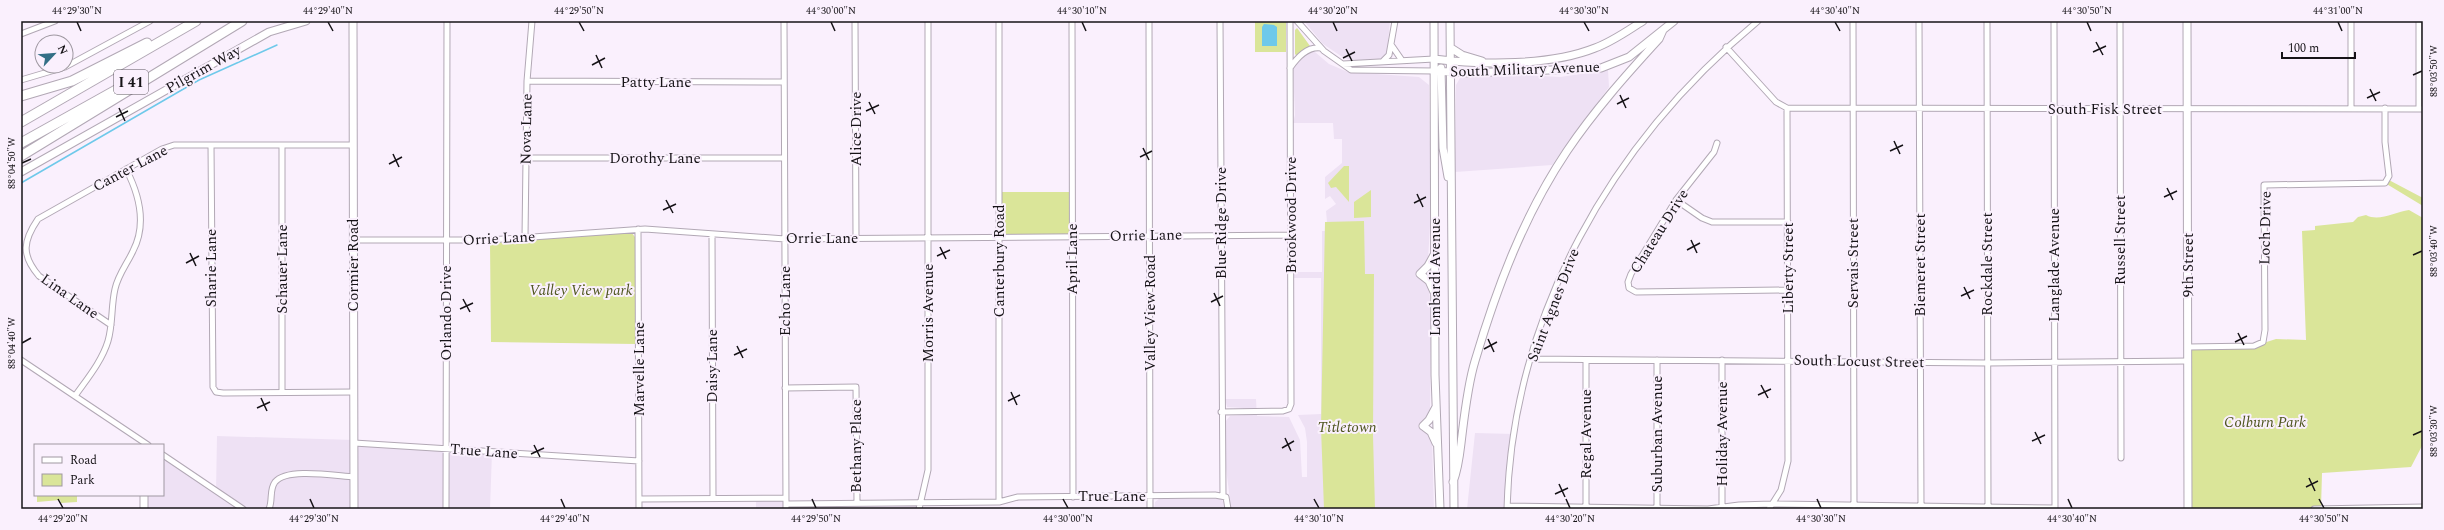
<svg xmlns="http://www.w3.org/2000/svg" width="2444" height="530" font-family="Spectral,serif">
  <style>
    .commercial { fill: #eee1f4 }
    .green { fill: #dae599 }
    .water { fill: #6ec9ea }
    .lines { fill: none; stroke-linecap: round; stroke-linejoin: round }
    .stream { stroke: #6ec9ea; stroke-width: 1.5 }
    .street-casing { stroke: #b2a8b5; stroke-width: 7 }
    .secondary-casing { stroke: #b2a8b5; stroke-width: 9 }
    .highway-casing { stroke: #b2a8b5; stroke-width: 11 }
    .street { stroke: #fff; stroke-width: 5 }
    .secondary { stroke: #fff; stroke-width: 7 }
    .highway { stroke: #fff; stroke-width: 9 }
    .ticks { fill: none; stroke: #161317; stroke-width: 1.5 }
    .labels { text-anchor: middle; stroke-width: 4; stroke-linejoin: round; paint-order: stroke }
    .shield { fill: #faf0fd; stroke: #5a555c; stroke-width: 1 }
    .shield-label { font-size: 14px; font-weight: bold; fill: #161317 }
    .street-label { font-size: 15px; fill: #161317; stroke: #faf0fd }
    .park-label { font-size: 15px; font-style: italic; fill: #4f561f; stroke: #faf0fd }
    .neatline { fill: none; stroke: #161317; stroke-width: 1.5 }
    .ticks-label { font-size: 10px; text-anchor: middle; fill: #161317 }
  </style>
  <rect width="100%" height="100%" fill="#faf0fd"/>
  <path class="commercial" d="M 1304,21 L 1390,21 L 1387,54 L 1384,58 L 1377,60 L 1357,61 L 1344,58 L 1323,44 Z
    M 1309,52 L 1315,52 L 1329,64 L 1348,72 L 1419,77 L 1429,85 L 1431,208 L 1428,261 L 1420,269 L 1420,279 L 1426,282 L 1429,288 L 1431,313 L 1430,412 L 1421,422 L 1421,430 L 1428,433 L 1432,440 L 1434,509 L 1231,509 L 1225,459 L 1225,422 L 1230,416 L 1243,415 L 1243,408 L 1227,407 L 1225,399 L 1256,399 L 1257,416 L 1289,417 L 1300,440 L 1302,477 L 1307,477 L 1307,442 L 1305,428 L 1298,415 L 1321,414 L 1321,278 L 1294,278 L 1294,272 L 1322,272 L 1322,231 L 1325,231 L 1325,222 L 1327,222 L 1326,211 L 1336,204 L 1330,196 L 1325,199 L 1325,177 L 1342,163 L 1342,139 L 1334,139 L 1333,123 L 1293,123 L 1295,115 L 1293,68 Z
    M 1608,70 L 1609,87 L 1552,165 L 1455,172 L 1456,85 L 1460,78 L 1524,75 L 1560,77 Z
    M 1475,433 L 1514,434 L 1507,509 L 1467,509 Z
    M 217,436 L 354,440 L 354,443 L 492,452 L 490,509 L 516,509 L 144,509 L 144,495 L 163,495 L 163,455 L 216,491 Z
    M 756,498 L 786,498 L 786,504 L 921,502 L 919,509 L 756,509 Z
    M 1159,499 L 1222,499 L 1225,509 L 1154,509 L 1155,502 Z"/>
  <path class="green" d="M 1255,21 L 1286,21 L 1286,52 L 1255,52 Z
    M 1297,28 L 1310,46 L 1297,56 L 1295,54 L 1295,30 Z
    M 1344,166 L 1349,166 L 1349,202 L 1336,187 L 1331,188 L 1328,183 Z
    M 2387,179 L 2423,198 L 2423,206 L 2385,183 Z
    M 1371,190 L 1371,217 L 1354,218 L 1354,202 Z
    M 999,192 L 1072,192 L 1072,236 L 999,237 Z
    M 2409,210 L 2423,218 L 2423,444 L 2411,467 L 2322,473 L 2321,508 L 2188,509 L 2188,347 L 2254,346 L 2276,339 L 2306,340 L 2302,231 L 2315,230 L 2315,226 L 2353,222 L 2358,217 L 2366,215 C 2379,222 2395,212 2409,210 Z
    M 1364,221 L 1365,274 L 1374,274 L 1373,435 L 1375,509 L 1324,509 L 1321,428 L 1325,222 Z
    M 631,232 L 635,237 L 635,344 L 491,342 L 490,243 Z
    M 37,495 L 77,495 L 77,502 L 61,503 L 60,500 L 37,502 Z"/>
  <path class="water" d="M 1264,24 L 1274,25 L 1277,27 L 1277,46 L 1262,46 L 1262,27 Z"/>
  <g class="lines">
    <path class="stream" d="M 21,183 L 199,80 L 277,45"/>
    <g class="street-casing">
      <path id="street" d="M 784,21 L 786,509
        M 855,21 L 856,238
        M 999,21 L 999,502
        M 1072,21 L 1073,497
        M 1149,21 L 1150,509
        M 1220,21 L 1223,496
        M 1297,21 L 1324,51 L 1351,70 L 1434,71
        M 1853,21 L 1854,506
        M 1919,21 L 1921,508
        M 1987,21 L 1988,507
        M 2054,21 L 2055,509
        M 2120,21 L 2121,458
        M 2351,21 L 2351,109
        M 2419,21 L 2419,109
        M 21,34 L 55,21
        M 1392,46 L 1401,59
        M 1726,47 L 1776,102 L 1787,108 L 1788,461 L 1781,490 L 1769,509
        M 1383,61 L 1389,55 L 1395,21
        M 1343,64 L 1434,59
        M 1290,68 C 1297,58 1307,46 1321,48
        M 21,80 L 65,67 L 150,21
        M 527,81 L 784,82
        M 1787,108 L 2423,109
        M 1717,143 L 1714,152 L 1676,200 L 1631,274 L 1628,282 L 1629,288 L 1636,292 L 1788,290
        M 211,145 L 213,387 L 216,392 L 223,393 L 354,392
        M 282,145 L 282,392
        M 526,158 L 784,158
        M 1676,200 L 1702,218 L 1712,222 L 1788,222
        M 638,229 L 639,509
        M 712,234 L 713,498
        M 525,237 L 527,81 L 532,21
        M 353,240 L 490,240 L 645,229 L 785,239 L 1291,235
        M 111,325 L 39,276 C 21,255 23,241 38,219 L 162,149 L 174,145 L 353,145
        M 2188,347 L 2254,346 L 2263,342 L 2265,330 L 2264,185 L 2385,183 L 2389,176 L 2385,142 L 2385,108
        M 1531,359 L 1988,363 L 2188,361
        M 21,360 L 148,445
        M 1586,360 L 1586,507
        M 1657,360 L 1657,509
        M 785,388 L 856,387 L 857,503
        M 75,396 C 87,379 102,361 108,341 C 113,324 111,306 115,289 C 118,275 127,264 133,251 C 147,224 139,194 126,169
        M 1221,412 L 1283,411 L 1289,409 L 1291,404 L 1290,21
        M 354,443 L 639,461
        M 163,455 L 243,509
        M 639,499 L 786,498
        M 786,504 L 999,502 L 1018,497 L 1215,495 L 1226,497 L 1228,509
        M 1508,506 L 1708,509 L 1739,505 L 1772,504 L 2055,508
        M 1722,508 L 1722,360
        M 269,509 C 273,500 269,490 275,482 C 287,467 336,476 354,477
        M 446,509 L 447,21
        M 919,509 L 928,470 L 928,21
        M 1507,509 C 1512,315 1611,143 1758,21
        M 2314,509 L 2423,507"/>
    </g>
    <g class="secondary-casing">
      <path id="secondary" d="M 353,21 L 354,509
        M 1434,21 L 1435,375 L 1440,509
        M 1450,21 L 1454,509
        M 2187,21 L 2188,509
        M 1451,48 L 1462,55 L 1482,61
        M 1434,59 C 1482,65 1550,66 1595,48 C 1612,42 1627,31 1643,21
        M 1441,68 L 1443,148 L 1448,177
        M 1434,71 L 1469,73 L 1601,68 L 1629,57 L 1674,21
        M 21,172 L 269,32 L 306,21
        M 1434,292 L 1429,281 L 1420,274 L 1428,266 L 1434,255
        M 1436,407 L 1429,420 L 1423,426 L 1431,432 L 1436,443
        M 1453,482 C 1459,467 1460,451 1462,435 C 1465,410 1468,384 1475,361 C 1497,287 1524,215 1567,151 C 1594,111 1626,75 1659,39 L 1663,30
        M 144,495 L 144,509"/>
    </g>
    <g class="highway-casing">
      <path id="highway" d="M 21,96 L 72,81 L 147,43
        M 21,122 L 196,21
        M 21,143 L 116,90
        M 21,156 L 242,21"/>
    </g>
    <use href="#street" class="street"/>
    <use href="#secondary" class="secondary"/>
    <use href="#highway" class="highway"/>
  </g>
  <path class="ticks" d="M 77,22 L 81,31M 328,22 L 333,31M 579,22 L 584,31M 831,22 L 835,31M 1082,22 L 1086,31M 1333,22 L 1337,31M 1584,22 L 1589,31M 1835,22 L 1840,31M 2087,22 L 2091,31M 2338,22 L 2342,31M 2096,42 L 2103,55M 1346,49 L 1352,61M 2093,52 L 2106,46M 596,55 L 602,68M 1343,58 L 1355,52M 592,65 L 605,58M 2413,75 L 2422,71M 2370,89 L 2376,101M 1620,95 L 1626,108M 2367,98 L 2380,92M 869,102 L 875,114M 1617,104 L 1629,98M 119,108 L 125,121M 866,111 L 879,105M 116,117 L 128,111M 1894,141 L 1900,154M 1143,148 L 1149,160M 1890,151 L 1903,145M 393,154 L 399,167M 1140,157 L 1152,151M 22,163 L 31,159M 389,164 L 402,157M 2167,188 L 2173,200M 1417,194 L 1423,207M 2164,197 L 2177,191M 666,200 L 673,213M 1414,203 L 1426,197M 663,210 L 676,204M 1691,240 L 1697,253M 940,247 L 946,259M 1687,250 L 1700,243M 190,253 L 196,266M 2413,255 L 2422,251M 937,256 L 950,250M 186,263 L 199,256M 1964,287 L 1970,299M 1214,293 L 1220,306M 1961,296 L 1974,290M 463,299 L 470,312M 1211,302 L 1223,296M 460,309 L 473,303M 2238,333 L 2244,345M 1488,339 L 1494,352M 2235,342 L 2247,336M 22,343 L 31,338M 737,346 L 743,358M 1484,349 L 1497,342M 734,355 L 747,349M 1761,385 L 1768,398M 1011,392 L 1017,405M 1758,395 L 1771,389M 261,398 L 267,411M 1008,401 L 1020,395M 257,408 L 270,402M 2035,432 L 2041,444M 2413,435 L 2422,431M 1285,438 L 1291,451M 2032,441 L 2045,435M 534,445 L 540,457M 1282,448 L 1294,441M 531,454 L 544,448M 2309,478 L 2315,491M 1559,484 L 1565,497M 2306,487 L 2318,481M 1555,494 L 1568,488M 58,499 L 63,508M 310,499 L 314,508M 561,499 L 565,508M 812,499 L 816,508M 1063,499 L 1068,508M 1314,499 L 1319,508M 1566,499 L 1570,508M 1817,499 L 1821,508M 2068,499 L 2072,508M 2319,499 L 2324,508"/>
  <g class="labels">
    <rect class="shield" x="114" y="70" width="34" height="24" rx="3"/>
    <g class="shield-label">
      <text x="131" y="87">I 41</text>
    </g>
    <g class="street-label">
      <text transform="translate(203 69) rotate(-29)" y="5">Pilgrim Way</text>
      <text transform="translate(1525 69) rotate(-2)" y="5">South Military Avenue</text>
      <text x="656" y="87">Patty Lane</text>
      <text x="2105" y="114">South Fisk Street</text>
      <text transform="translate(526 129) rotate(-89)" y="5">Nova Lane</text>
      <text transform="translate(856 129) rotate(-90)" y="5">Alice Drive</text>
      <text x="655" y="163">Dorothy Lane</text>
      <text transform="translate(130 168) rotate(-28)" y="5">Canter Lane</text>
      <text transform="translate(1291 215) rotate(-90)" y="5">Brookwood Drive</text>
      <text transform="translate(1221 223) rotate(-90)" y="5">Blue Ridge Drive</text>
      <text transform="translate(2265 228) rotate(-89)" y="5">Loch Drive</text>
      <text transform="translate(1659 231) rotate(-58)" y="5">Chateau Drive</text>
      <text transform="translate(1146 235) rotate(-1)" y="5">Orrie Lane</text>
      <text transform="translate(499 238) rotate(-3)" y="5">Orrie Lane</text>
      <text x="822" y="243">Orrie Lane</text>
      <text transform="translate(2120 240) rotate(-90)" y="5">Russell Street</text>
      <text transform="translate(1072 259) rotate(-90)" y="5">April Lane</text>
      <text transform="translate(999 261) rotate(-90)" y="5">Canterbury Road</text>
      <text transform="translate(1853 263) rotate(-90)" y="5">Servais Street</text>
      <text transform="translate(1987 264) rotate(-90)" y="5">Rockdale Street</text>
      <text transform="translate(353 265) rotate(-90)" y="5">Cormier Road</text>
      <text transform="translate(1920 265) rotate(-90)" y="5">Biemeret Street</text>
      <text transform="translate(2054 265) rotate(-90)" y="5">Langlade Avenue</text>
      <text transform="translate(2188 265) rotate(-90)" y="5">9th Street</text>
      <text transform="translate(211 268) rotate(-90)" y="5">Sharie Lane</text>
      <text transform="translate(1788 268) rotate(-90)" y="5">Liberty Street</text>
      <text transform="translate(282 269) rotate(-90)" y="5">Schauer Lane</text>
      <text transform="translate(1435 277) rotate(-90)" y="5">Lombardi Avenue</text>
      <text transform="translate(70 296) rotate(35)" y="5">Lina Lane</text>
      <text transform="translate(785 301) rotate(-90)" y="5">Echo Lane</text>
      <text transform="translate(1553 305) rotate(-69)" y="5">Saint Agnes Drive</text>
      <text transform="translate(446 313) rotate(-90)" y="5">Orlando Drive</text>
      <text transform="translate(928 313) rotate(-90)" y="5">Morris Avenue</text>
      <text transform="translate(1150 313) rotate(-90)" y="5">Valley View Road</text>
      <text transform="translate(1859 361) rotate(1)" y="5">South Locust Street</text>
      <text transform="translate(712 366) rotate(-90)" y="5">Daisy Lane</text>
      <text transform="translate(639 369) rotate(-90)" y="5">Marvelle Lane</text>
      <text transform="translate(1586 434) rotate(-90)" y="5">Regal Avenue</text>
      <text transform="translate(1657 434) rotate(-90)" y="5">Suburban Avenue</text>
      <text transform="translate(1722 434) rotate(-90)" y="5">Holiday Avenue</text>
      <text transform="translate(856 446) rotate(-90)" y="5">Bethany Place</text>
      <text transform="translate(484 451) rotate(4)" y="5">True Lane</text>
      <text x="1112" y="501">True Lane</text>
    </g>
    <g class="park-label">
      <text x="581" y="295">Valley View park</text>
      <text x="2265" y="427">Colburn Park</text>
      <text x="1347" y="432">Titletown</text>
    </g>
  </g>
  <rect width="2444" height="530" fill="none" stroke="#faf0fd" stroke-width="44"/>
  <rect x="34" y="444" width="130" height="52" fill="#faf0fd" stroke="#9f98a1"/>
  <rect x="42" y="457" width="20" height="6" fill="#ffffff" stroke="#9f98a1"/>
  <text x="70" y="464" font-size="12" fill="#161317">Road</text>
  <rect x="42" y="474" width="20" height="12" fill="#dae599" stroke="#9f98a1"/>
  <text x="70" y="484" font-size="12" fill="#161317">Park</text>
  <g transform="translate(54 54) rotate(64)"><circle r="19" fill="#faf0fd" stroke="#9f98a1"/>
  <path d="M0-3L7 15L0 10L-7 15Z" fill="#336f86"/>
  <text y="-6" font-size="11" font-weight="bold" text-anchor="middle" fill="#161317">N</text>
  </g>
  <path d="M2282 52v6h73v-6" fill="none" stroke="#161317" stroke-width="2"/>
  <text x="2288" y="52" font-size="12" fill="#161317" stroke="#faf0fd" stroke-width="3" paint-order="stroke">100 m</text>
  <rect x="22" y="22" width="2400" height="486" class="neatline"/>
  <g class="ticks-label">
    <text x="77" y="14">44°29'30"N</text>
    <text x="328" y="14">44°29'40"N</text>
    <text x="579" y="14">44°29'50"N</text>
    <text x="831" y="14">44°30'00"N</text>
    <text x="1082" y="14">44°30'10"N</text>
    <text x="1333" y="14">44°30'20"N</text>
    <text x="1584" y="14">44°30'30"N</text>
    <text x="1835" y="14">44°30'40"N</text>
    <text x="2087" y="14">44°30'50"N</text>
    <text x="2338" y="14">44°31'00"N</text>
    <text transform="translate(2433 71) rotate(-90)" y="4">88°03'50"W</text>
    <text transform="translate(11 163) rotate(-90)" y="4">88°04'50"W</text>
    <text transform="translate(2433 251) rotate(-90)" y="4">88°03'40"W</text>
    <text transform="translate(11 343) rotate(-90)" y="4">88°04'40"W</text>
    <text transform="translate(2433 431) rotate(-90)" y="4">88°03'30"W</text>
    <text x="63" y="522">44°29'20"N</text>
    <text x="314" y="522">44°29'30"N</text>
    <text x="565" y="522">44°29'40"N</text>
    <text x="816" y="522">44°29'50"N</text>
    <text x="1068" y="522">44°30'00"N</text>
    <text x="1319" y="522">44°30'10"N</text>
    <text x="1570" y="522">44°30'20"N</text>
    <text x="1821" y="522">44°30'30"N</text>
    <text x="2072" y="522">44°30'40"N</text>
    <text x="2324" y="522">44°30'50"N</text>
  </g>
</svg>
